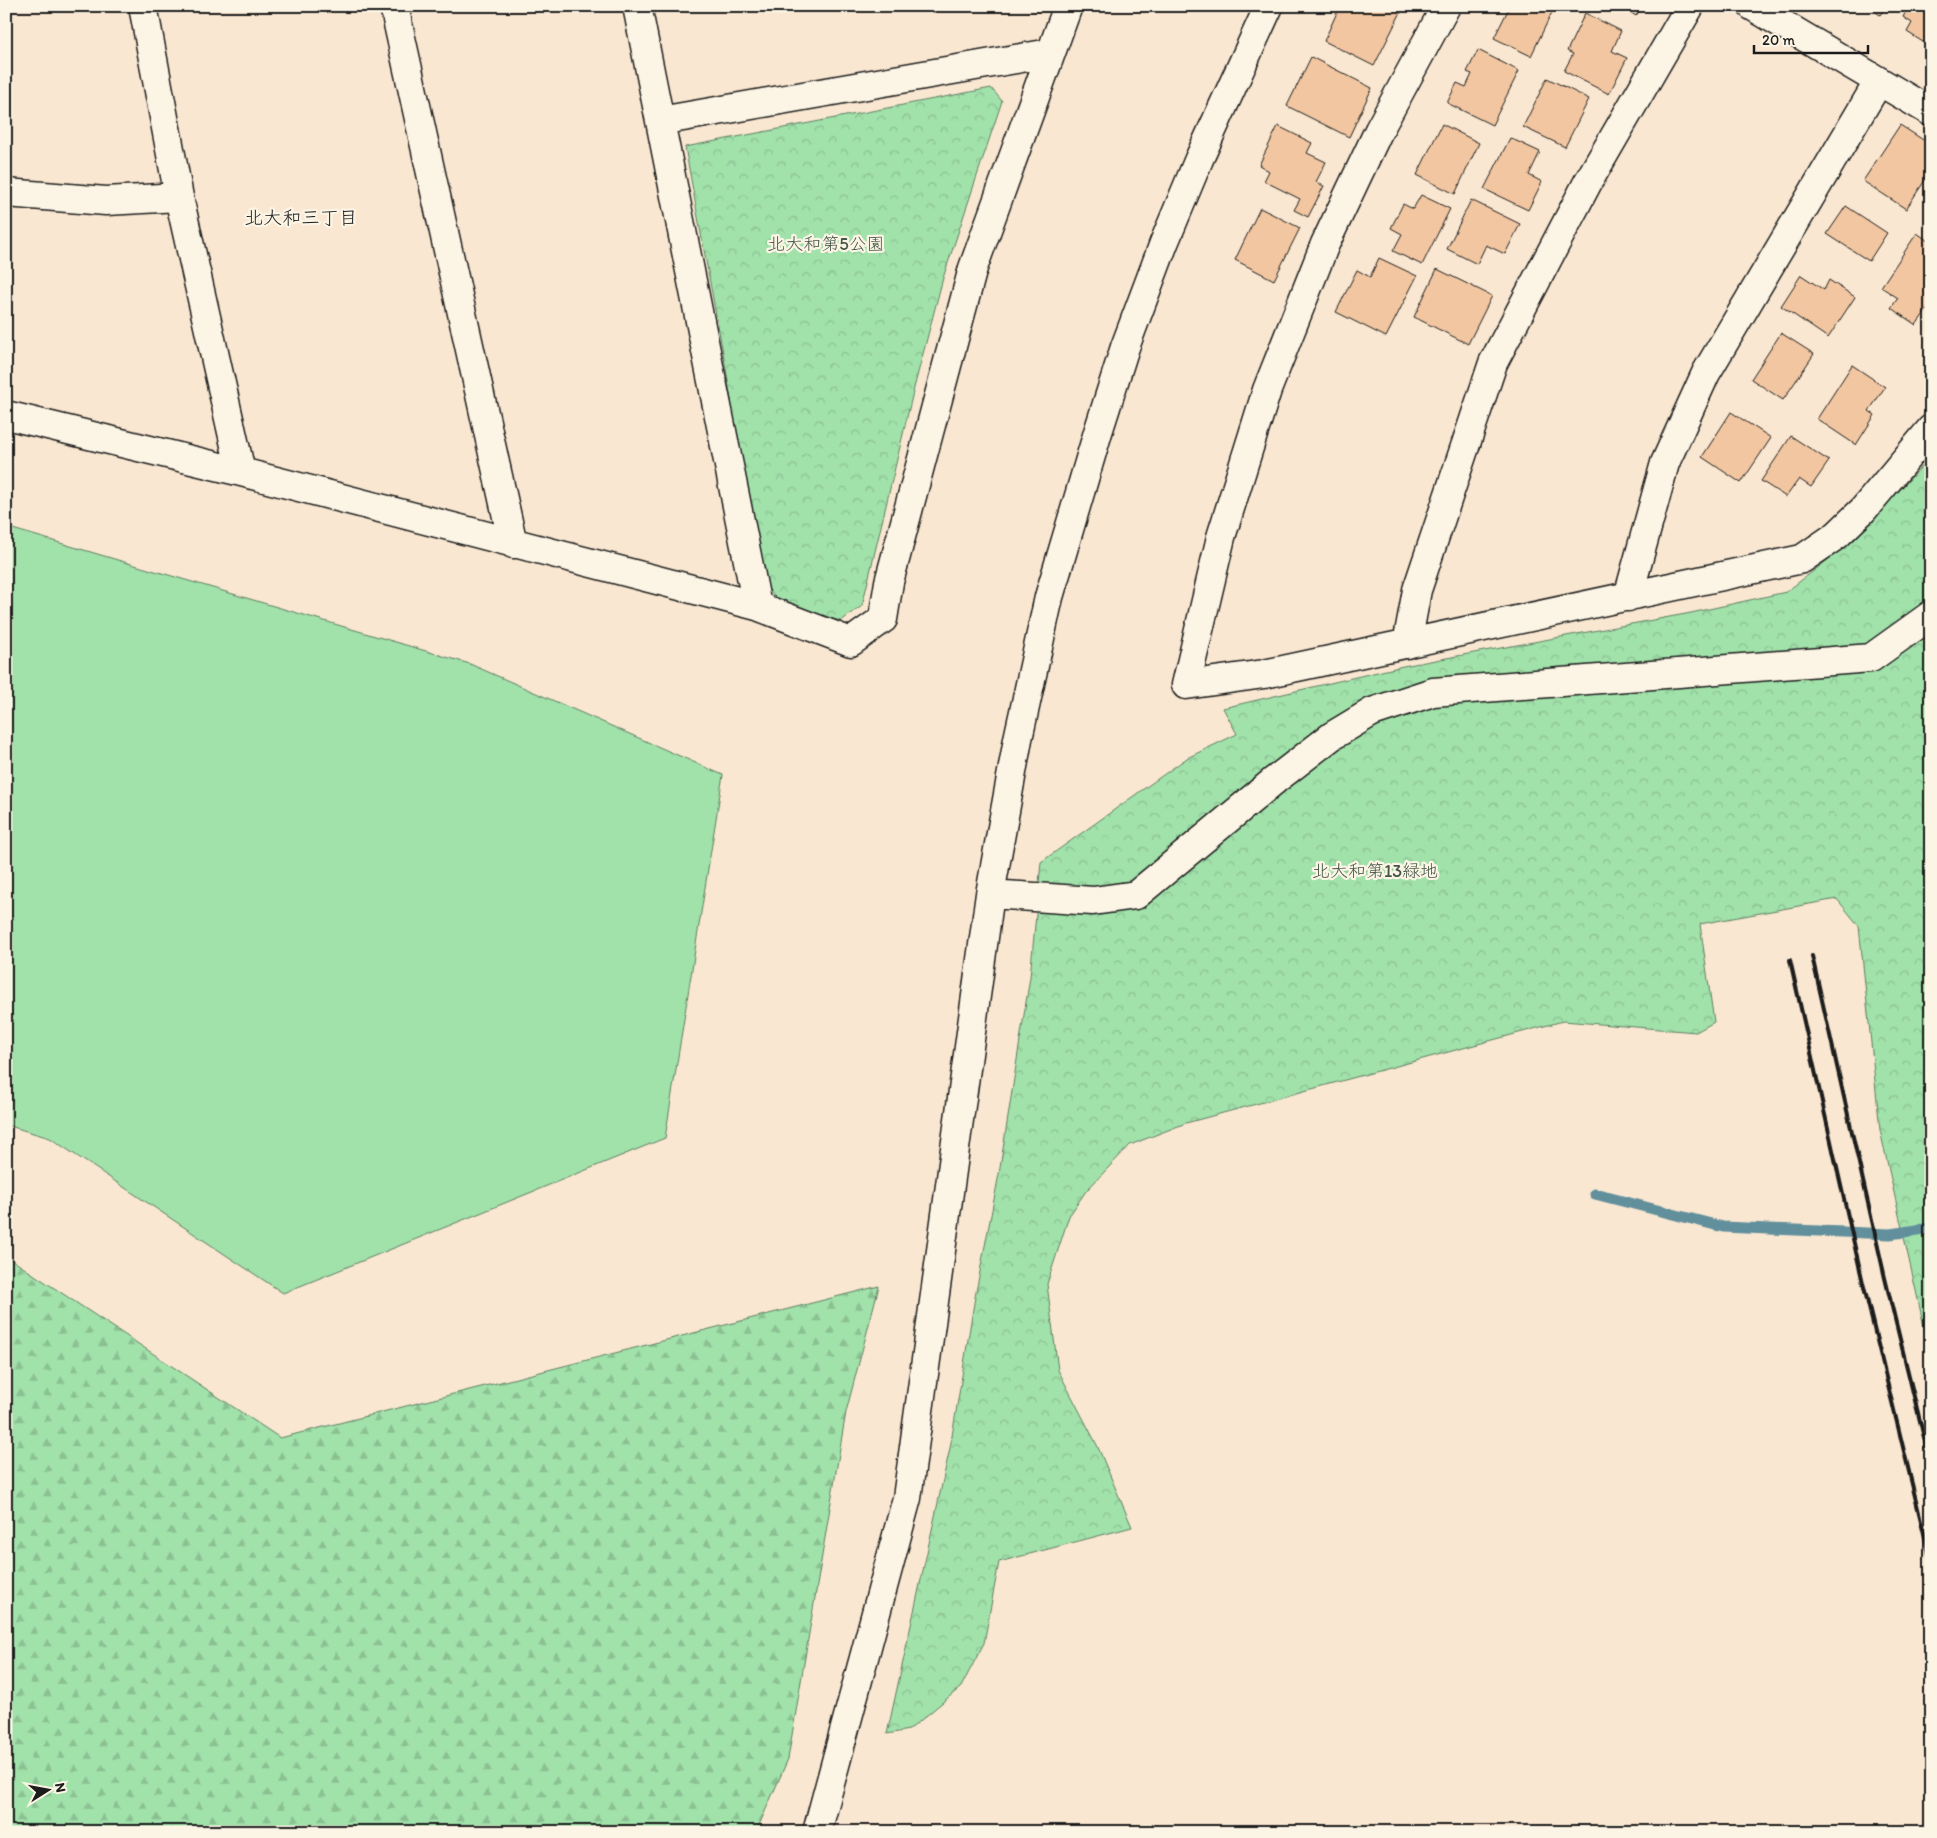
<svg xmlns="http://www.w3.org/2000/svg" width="1937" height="1838" font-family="Itim,'Klee One',sans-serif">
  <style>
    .forest { fill: url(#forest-firs); stroke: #5e7e63 }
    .park { fill: url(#park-crowns); stroke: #5e7e63 }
    .garden { fill: #a1e1aa; stroke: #5e7e63 }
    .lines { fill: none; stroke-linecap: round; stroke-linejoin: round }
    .stream { stroke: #628f9c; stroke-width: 11 }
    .building { fill: #f2c6a1; stroke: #1c1c1c }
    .minor-casing { stroke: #1c1c1c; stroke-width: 31 }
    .minor { stroke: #fcf5e5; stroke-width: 28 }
    .rail { stroke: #1c1c1c; stroke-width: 4 }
    .labels { text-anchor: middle; stroke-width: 4.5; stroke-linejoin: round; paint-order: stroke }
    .park-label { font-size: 18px; fill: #445747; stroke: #fcf5e5 }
    .neighbourhood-label { font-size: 19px; fill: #1c1c1c; stroke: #fcf5e5 }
  </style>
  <defs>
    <pattern id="forest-firs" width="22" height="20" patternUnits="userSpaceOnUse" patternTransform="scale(1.25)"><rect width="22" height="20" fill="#a1e1aa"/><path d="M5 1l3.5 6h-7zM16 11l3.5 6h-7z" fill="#8ac092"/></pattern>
    <pattern id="park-crowns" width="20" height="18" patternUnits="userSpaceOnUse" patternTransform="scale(1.25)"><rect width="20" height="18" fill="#a1e1aa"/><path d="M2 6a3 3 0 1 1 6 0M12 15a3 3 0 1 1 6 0" fill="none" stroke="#8ac092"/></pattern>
  </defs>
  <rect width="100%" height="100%" fill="#f9e7d1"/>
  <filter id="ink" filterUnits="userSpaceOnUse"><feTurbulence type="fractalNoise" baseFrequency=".02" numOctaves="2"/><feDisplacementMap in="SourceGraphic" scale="10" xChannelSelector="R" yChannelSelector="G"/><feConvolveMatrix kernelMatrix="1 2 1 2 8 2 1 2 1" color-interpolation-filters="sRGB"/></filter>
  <g filter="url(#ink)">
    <path class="forest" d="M 6,1256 L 280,1438 L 879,1286 L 846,1412 L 788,1759 L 756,1832 L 6,1832 Z"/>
    <path class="park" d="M 991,88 L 1002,101 L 943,278 L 914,388 L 862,606 L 841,621 L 781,605 L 759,577 L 726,369 L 685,147 Z
      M 1931,456 L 1931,1358 L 1880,1130 L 1859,926 L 1837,899 L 1700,924 L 1714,1022 L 1696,1032 L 1563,1021 L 1186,1123 L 1130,1145 L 1086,1191 L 1069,1216 L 1047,1284 L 1058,1370 L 1097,1445 L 1132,1527 L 999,1562 L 984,1643 L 961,1687 L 909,1730 L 887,1734 L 950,1448 L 975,1297 L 999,1174 L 1030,977 L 1041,862 L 1187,758 L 1237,734 L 1223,708 L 1403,666 L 1691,613 L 1786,592 L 1855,539 Z"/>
    <path class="garden" d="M 6,527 L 470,664 L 723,775 L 665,1138 L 283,1293 L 50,1138 L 6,1125 Z"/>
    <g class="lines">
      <path class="stream" d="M 1595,1194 L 1723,1227 L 1890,1234 L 1931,1228"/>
    </g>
    <path class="building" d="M 1340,6 L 1388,6 L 1401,12 L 1374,66 L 1324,41 Z
      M 1510,6 L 1555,6 L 1531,56 L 1494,38 Z
      M 1621,6 L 1642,6 L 1636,16 Z
      M 1868,6 L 1886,6 L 1880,15 Z
      M 1909,6 L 1931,6 L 1931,47 L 1907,32 L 1912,23 L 1903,17 Z
      M 1585,13 L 1621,31 L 1612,51 L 1627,58 L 1609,94 L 1564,71 L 1573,54 L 1567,51 Z
      M 1478,50 L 1519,71 L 1492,125 L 1447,103 L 1457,83 L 1466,87 L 1472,74 L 1467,72 Z
      M 1311,57 L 1372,88 L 1349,137 L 1287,106 Z
      M 1547,78 L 1589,99 L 1565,147 L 1523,127 Z
      M 1442,124 L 1479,143 L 1455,194 L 1417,175 Z
      M 1900,125 L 1931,145 L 1931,171 L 1906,209 L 1863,181 Z
      M 1278,126 L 1312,143 L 1307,153 L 1326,162 L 1316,182 L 1324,186 L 1308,217 L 1294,210 L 1300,199 L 1264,181 L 1269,171 L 1259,165 Z
      M 1510,138 L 1540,152 L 1529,175 L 1542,182 L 1528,210 L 1484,189 Z
      M 1421,195 L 1450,209 L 1422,265 L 1393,251 L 1402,234 L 1391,228 L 1403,204 L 1413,209 Z
      M 1471,200 L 1520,224 L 1505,254 L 1486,245 L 1477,264 L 1447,249 Z
      M 1846,206 L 1887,233 L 1869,261 L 1827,234 Z
      M 1260,208 L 1300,228 L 1274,280 L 1235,260 Z
      M 1917,233 L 1931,243 L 1931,304 L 1916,325 L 1891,308 L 1898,298 L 1881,287 Z
      M 1379,258 L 1417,276 L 1386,337 L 1336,312 L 1357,270 L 1370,277 Z
      M 1437,269 L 1492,296 L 1468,344 L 1414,317 Z
      M 1801,275 L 1824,290 L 1829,280 L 1855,297 L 1828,338 L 1781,306 Z
      M 1781,333 L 1814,354 L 1783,400 L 1751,379 Z
      M 1852,365 L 1885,387 L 1869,411 L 1875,415 L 1856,445 L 1817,419 Z
      M 1731,412 L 1771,438 L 1741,483 L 1702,457 Z
      M 1791,436 L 1829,461 L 1811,487 L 1799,479 L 1786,497 L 1761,481 Z"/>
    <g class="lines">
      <g class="minor-casing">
        <path id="minor" d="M 143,6 L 179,197 L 241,472
          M 394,6 L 513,544
          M 637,6 L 757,606
          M 1446,6 L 1379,130 L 1325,244 L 1267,390 L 1221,537 L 1186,685 L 1264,674 L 1802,559 L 1837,535 L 1863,510 L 1931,429
          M 1752,6 L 1931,112
          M 660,121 L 1050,53
          M 6,193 L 106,201 L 179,197
          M 6,415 L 241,472 L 757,606 L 851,642 L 883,619 L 889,582 L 973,268 L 1068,6
          M 1628,597 L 1665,463 L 1706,373 L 1879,81
          M 1407,644 L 1417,590 L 1493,363 L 1588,182 L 1690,6
          M 990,894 L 1093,901 L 1136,895 L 1275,780 L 1332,736 L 1372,712 L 1433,692 L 1871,658 L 1931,615
          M 817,1832 L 907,1498 L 990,894 L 1018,739 L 1049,597 L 1098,432 L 1125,347 L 1164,243 L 1199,159 L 1269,6"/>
      </g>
      <use href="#minor" class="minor"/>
      <path class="rail" d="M 1812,956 L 1885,1278 L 1931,1466
        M 1790,960 L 1863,1283 L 1931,1562"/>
    </g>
  </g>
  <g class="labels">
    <g class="park-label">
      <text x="826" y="250">北大和第5公園</text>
      <text x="1375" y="877">北大和第13緑地</text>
    </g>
    <g class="neighbourhood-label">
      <text x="301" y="224">北大和三丁目</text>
    </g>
  </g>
  <rect width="1937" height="1838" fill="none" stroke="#fcf5e5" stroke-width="25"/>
  <rect x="12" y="12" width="1912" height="1813" fill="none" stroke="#1c1c1c" stroke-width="2" filter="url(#ink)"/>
  <g transform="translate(48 1790) rotate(79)" stroke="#fcf5e5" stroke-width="4" paint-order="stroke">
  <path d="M0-4L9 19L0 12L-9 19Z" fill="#1c1c1c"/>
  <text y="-8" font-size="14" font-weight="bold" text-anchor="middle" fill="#1c1c1c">N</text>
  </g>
  <path d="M1754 45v8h114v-8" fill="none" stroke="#1c1c1c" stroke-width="2.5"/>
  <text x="1762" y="45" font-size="15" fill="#1c1c1c" stroke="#fcf5e5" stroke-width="4" paint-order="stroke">20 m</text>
</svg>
